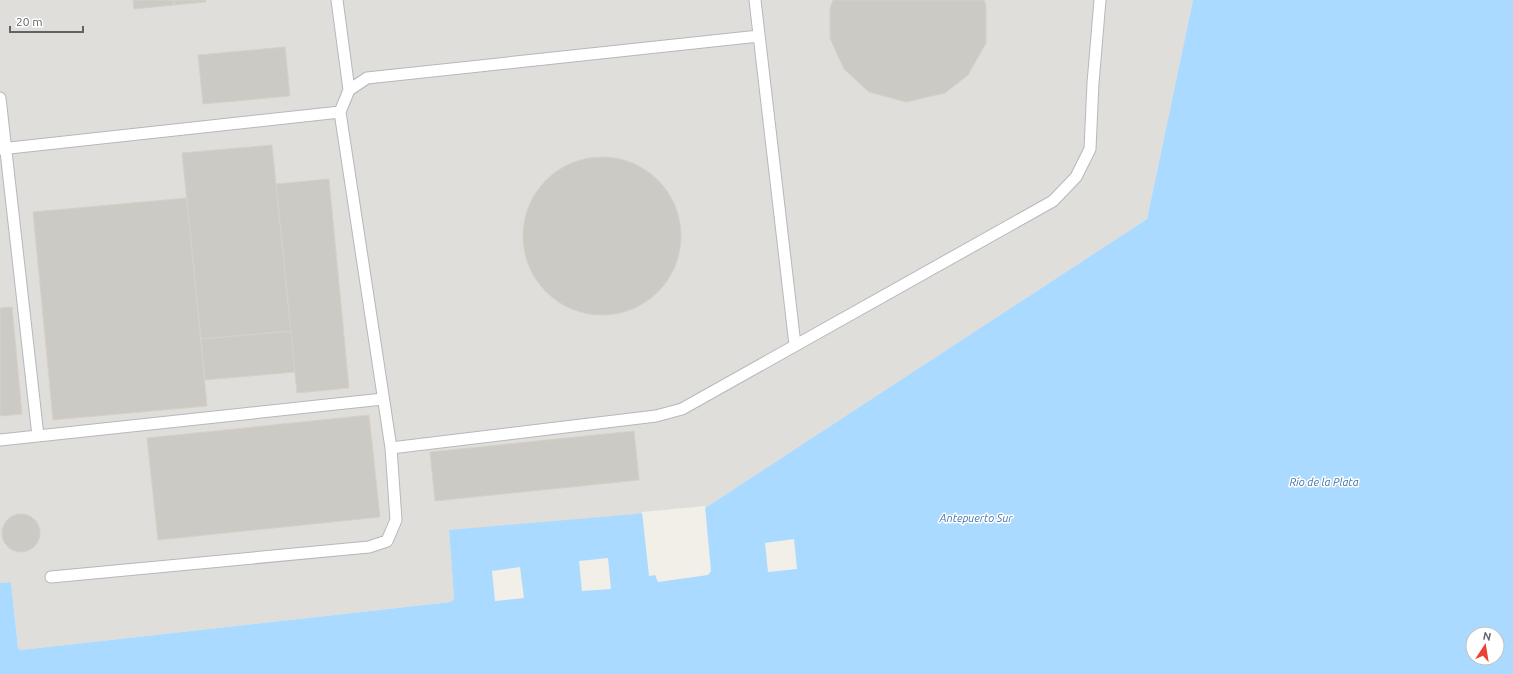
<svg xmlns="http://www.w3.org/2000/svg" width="1513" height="674" font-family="Ubuntu,sans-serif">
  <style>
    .industrial { fill: #e0deda }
    .water { fill: #aadaff; fill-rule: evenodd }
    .pier { fill: #f1efe8 }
    .building { fill: #cccac5; stroke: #d6d1c6 }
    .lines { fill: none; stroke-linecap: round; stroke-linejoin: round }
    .lane-casing { stroke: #b5b8bc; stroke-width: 13 }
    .lane { stroke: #fff; stroke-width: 11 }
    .labels { text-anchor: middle; stroke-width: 3; stroke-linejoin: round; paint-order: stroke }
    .water-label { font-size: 11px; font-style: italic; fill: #4174aa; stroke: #fff }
  </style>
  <rect width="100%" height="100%" fill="#f1efe8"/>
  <path class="industrial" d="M 0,0 L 1193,0 L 1147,219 L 705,508 L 449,531 L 454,598 L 452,602 L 21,650 L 18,648 L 11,582 L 0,583 Z"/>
  <path class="water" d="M 1193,0 L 1513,0 L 1513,674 L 0,674 L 0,583 L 11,582 L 18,648 L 21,650 L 451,602 L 454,598 L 449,530 L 705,508 L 1147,219 ZM 1473,634 L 1497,634 L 1497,658 L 1473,658 Z"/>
  <path class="pier" d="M 705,506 L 711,571 L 708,575 L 658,582 L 655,575 L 649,576 L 642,512 Z
    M 794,539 L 797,569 L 768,572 L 765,543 Z
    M 608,558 L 611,589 L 582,591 L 579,561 Z
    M 520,567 L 524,598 L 495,601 L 492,571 Z"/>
  <path class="building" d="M 133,0 L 174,0 L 174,5 L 134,9 Z
    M 174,0 L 206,0 L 206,2 L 174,5 Z
    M 833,0 L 984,0 L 986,5 L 986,43 L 968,75 L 945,93 L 906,102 L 869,92 L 844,69 L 830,38 L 830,9 Z
    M 285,47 L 290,96 L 203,104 L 198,55 Z
    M 272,145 L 291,331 L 201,339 L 182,153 Z
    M523 236a79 79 0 1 1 158 0a79 79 0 1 1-158 0Z
    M 329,179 L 349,388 L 297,393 L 276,184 Z
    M 187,198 L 207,406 L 53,420 L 33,212 Z
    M 12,307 L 22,414 L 0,416 L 0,308 Z
    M 291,331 L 295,372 L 205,380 L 201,339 Z
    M 369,415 L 380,517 L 158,540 L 147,438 Z
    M 634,431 L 639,480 L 435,501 L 430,452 Z
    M2 533a19 19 0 1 1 38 0a19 19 0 1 1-38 0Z"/>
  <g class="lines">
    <g class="lane-casing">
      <path id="lane" d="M 337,0 L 349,90
        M 755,0 L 795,345
        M 0,98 L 38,436
        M 340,112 L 349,90 L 367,78 L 759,36
        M 0,149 L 340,112 L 391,448 L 656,416 L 682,409 L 1053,201 L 1076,177 L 1090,149 L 1093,83 L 1100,0
        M 0,440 L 383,399
        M 51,577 L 369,547 L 387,541 L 396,520 L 391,448"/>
    </g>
    <use href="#lane" class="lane"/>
  </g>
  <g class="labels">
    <g class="water-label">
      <text x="1324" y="486">Río de la Plata</text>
      <text x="976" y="522">Antepuerto Sur</text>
    </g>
  </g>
  <g transform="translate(1485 646) rotate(12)"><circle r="19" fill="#ffffff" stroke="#bfc1c3"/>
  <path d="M0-3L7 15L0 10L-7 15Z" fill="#ea4335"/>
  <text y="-6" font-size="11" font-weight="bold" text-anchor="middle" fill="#5f6368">N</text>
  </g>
  <path d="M10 26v6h73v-6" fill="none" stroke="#5f6368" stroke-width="2"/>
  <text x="16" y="26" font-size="12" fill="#5f6368" stroke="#ffffff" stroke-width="3" paint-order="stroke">20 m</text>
</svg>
